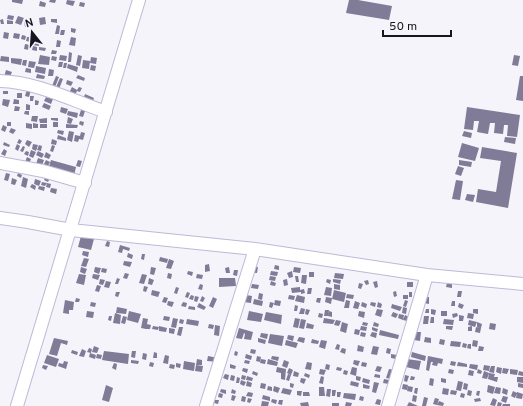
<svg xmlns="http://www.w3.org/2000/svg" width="523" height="406" font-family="Overpass,sans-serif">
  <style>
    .building { fill: #807b97 }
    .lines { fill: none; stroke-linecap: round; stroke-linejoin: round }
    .minor-casing { stroke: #beb9d7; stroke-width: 14 }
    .minor { stroke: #fff; stroke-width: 12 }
  </style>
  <rect width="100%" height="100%" fill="#f5f4fb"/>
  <path class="building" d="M 12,0 L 23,0 L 22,4 L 12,2 Z
    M 50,0 L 56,0 L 55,3 L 49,2 Z
    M 67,0 L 75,1 L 73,6 L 66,4 Z
    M 349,0 L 358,0 L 392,6 L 389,20 L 346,13 Z
    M 40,1 L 46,3 L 45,7 L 39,6 Z
    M 80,2 L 85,3 L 84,7 L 79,6 Z
    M 8,15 L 14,16 L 13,20 L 7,19 Z
    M 18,16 L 24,18 L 21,25 L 15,23 Z
    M 45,17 L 46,24 L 40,25 L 39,18 Z
    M 3,19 L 4,24 L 1,24 L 0,20 Z
    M 51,19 L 57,19 L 57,23 L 51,22 Z
    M 7,20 L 13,21 L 13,24 L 7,24 Z
    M 24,21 L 27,21 L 28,27 L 25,27 Z
    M 33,21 L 34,25 L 30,26 L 29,22 Z
    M 57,25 L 60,26 L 59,34 L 55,34 Z
    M 71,28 L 76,29 L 75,33 L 71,32 Z
    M 61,30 L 65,30 L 64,35 L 60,35 Z
    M 4,32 L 9,33 L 8,39 L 3,38 Z
    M 14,33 L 20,34 L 19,39 L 13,38 Z
    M 22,35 L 26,36 L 25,40 L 21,39 Z
    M 27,37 L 31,37 L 31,42 L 26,41 Z
    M 71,37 L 76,38 L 75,46 L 69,45 Z
    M 57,40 L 61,41 L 60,47 L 56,47 Z
    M 33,41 L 39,42 L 39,46 L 32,45 Z
    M 25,44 L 30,45 L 29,50 L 24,49 Z
    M 33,46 L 37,47 L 37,51 L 32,50 Z
    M 39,47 L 46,48 L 45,51 L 39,50 Z
    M 52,50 L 57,51 L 56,54 L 51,54 Z
    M 69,52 L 72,53 L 71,62 L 68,62 Z
    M 40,55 L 50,57 L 49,65 L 38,64 Z
    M 60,55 L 67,56 L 66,61 L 59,60 Z
    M 78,55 L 82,56 L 80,66 L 76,65 Z
    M 514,55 L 520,56 L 518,66 L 512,65 Z
    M 1,56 L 9,57 L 9,62 L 0,61 Z
    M 52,56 L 57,57 L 56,61 L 51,60 Z
    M 91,57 L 97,58 L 96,64 L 90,63 Z
    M 11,58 L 22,59 L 21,65 L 11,63 Z
    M 23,60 L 27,60 L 26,66 L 22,65 Z
    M 83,60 L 90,61 L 89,69 L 82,68 Z
    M 29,61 L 36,62 L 34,68 L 28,67 Z
    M 59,62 L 63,62 L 62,67 L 58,67 Z
    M 64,63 L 67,63 L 66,68 L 63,68 Z
    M 68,64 L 78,67 L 77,72 L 67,68 Z
    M 91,65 L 96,66 L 95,71 L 90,70 Z
    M 36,66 L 46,68 L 45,74 L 35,72 Z
    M 26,68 L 31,69 L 31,73 L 25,72 Z
    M 49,69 L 54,70 L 53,76 L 48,76 Z
    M 6,70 L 12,72 L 9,79 L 4,77 Z
    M 37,74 L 45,76 L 44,79 L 36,78 Z
    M 78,75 L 85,78 L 84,81 L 76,78 Z
    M 56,76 L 59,77 L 55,87 L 52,86 Z
    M 520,76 L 523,76 L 523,101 L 516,100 Z
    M 60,78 L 63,79 L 59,89 L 56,87 Z
    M 67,80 L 73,82 L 71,86 L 66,84 Z
    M 28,86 L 31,90 L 29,97 L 25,96 Z
    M 72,87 L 77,90 L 79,87 L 82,88 L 80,92 L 77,91 L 75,95 L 69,93 Z
    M 3,91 L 8,91 L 8,94 L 3,94 Z
    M 17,93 L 22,93 L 22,98 L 17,98 Z
    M 85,94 L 94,98 L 92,104 L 83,100 Z
    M 30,96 L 34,96 L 33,101 L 30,101 Z
    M 46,97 L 53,99 L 51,104 L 44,101 Z
    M 3,99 L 10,100 L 8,107 L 2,105 Z
    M 14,99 L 19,100 L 19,104 L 13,104 Z
    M 35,100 L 39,101 L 38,105 L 35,105 Z
    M 44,103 L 51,106 L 49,110 L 42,107 Z
    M 26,104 L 30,105 L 30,110 L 26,110 Z
    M 15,106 L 20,107 L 19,111 L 14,111 Z
    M 61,107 L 68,109 L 66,114 L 60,112 Z
    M 82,107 L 86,108 L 83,117 L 79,116 Z
    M 467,107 L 520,115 L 517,137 L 507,136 L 508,125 L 504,125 L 503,134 L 494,133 L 495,123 L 490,123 L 488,134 L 477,132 L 479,121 L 474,121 L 473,130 L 464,129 Z
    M 25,111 L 29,111 L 29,115 L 24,114 Z
    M 68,111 L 78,113 L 77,118 L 67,115 Z
    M 32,116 L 38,116 L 37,122 L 31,121 Z
    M 68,117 L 73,119 L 71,124 L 67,123 Z
    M 47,118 L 47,123 L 40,123 L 39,119 Z
    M 51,118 L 58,118 L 58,121 L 51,120 Z
    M 80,121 L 84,122 L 83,126 L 79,124 Z
    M 7,122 L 11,122 L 11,126 L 7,126 Z
    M 53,122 L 58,122 L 58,127 L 53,127 Z
    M 26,123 L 32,124 L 32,129 L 26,128 Z
    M 33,123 L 38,124 L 38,128 L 33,128 Z
    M 40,124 L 47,124 L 47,128 L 40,128 Z
    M 66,124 L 78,125 L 77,128 L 66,128 Z
    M 3,125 L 7,127 L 5,132 L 1,130 Z
    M 11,128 L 16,130 L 13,134 L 9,132 Z
    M 58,130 L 64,131 L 63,135 L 57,133 Z
    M 69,131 L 74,132 L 72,142 L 67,140 Z
    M 464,131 L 472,133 L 471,138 L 462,136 Z
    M 81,132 L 85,133 L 83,140 L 79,139 L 78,142 L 74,141 L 75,135 L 80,136 Z
    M 58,135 L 66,138 L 66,141 L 57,139 Z
    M 505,137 L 516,138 L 515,144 L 504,142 Z
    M 19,139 L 22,141 L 20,144 L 17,143 Z
    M 52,139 L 57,141 L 56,145 L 51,144 Z
    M 27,140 L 32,142 L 29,147 L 25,144 Z
    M 4,142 L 10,145 L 9,147 L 3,145 Z
    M 462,143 L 479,148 L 475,161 L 458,157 Z
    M 17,144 L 20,146 L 18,151 L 15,149 Z
    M 33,144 L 38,145 L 36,151 L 32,149 Z
    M 39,145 L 42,146 L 41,151 L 37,150 Z
    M 52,145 L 55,146 L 53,152 L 50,151 Z
    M 23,146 L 25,147 L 23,152 L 20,151 Z
    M 482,147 L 517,153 L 508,208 L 476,202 L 478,189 L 496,192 L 501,161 L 480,158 Z
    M 4,149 L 7,151 L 5,156 L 1,154 Z
    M 31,150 L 36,152 L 33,158 L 29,156 Z
    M 26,151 L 29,152 L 28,156 L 24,154 Z
    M 38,151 L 44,154 L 42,158 L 36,155 Z
    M 46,152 L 51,155 L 49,159 L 44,157 Z
    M 27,157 L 31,159 L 29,164 L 25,162 Z
    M 38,158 L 44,160 L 42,166 L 36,164 Z
    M 46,160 L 50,162 L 47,168 L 43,166 Z
    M 51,160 L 76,167 L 74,176 L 48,169 Z
    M 78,160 L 82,161 L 80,167 L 76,166 Z
    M 459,160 L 472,162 L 471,167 L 459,165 Z
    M 458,166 L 464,168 L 461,176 L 455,174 Z
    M 6,173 L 10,174 L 8,181 L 4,180 Z
    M 18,173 L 22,175 L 21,178 L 17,176 Z
    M 46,176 L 50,178 L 48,182 L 44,180 Z
    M 23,177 L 28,179 L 26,188 L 21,186 Z
    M 12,178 L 17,180 L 15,185 L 11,184 Z
    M 35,179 L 41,181 L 39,186 L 34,184 Z
    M 456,180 L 463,181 L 460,200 L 452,199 Z
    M 42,182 L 47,183 L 45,186 L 41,185 Z
    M 47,183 L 51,184 L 50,188 L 46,187 Z
    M 32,184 L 36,186 L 35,190 L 30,187 Z
    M 39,186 L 45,187 L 44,191 L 38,189 Z
    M 51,188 L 57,189 L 56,194 L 50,192 Z
    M 467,194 L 475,195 L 473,202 L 465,200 Z
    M 81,236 L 94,239 L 91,250 L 78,247 Z
    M 107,241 L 110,242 L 109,247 L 105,246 Z
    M 120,245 L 130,248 L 129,251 L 123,249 L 122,253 L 118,252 Z
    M 83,251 L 89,252 L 88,257 L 82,255 Z
    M 128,253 L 133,255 L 132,259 L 127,257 Z
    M 142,254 L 145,254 L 144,260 L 141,259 Z
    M 160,257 L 168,259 L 167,263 L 159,261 Z
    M 84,258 L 89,259 L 86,267 L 81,266 Z
    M 169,259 L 174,261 L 171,269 L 166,268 Z
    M 124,261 L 132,262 L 130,267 L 123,265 Z
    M 209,264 L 210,271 L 205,272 L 205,265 Z
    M 275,265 L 279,266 L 279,270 L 274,269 Z
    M 250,266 L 258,267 L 257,273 L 249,272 Z
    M 81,267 L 87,269 L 85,274 L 80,272 Z
    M 95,267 L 101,268 L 99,274 L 94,272 Z
    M 151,267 L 156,268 L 154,275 L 150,274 Z
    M 229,267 L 230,273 L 226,273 L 225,268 Z
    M 294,267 L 301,268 L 300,273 L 293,272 Z
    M 102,268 L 107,269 L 106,273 L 101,272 Z
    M 234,270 L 238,270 L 237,276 L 233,275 Z
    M 188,271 L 193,272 L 192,276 L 187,274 Z
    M 271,271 L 278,272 L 277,276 L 270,275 Z
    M 292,271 L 293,277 L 289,278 L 287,273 Z
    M 309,272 L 314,272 L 314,277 L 309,277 Z
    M 125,273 L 129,274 L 127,279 L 123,278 Z
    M 168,273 L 172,274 L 171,279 L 167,278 Z
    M 335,273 L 344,274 L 343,279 L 334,278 Z
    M 79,274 L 86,275 L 84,285 L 76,283 Z
    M 93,274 L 100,275 L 98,280 L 92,278 Z
    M 142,274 L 147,275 L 144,284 L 139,283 Z
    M 197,274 L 203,275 L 202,279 L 196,278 Z
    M 302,275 L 307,275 L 306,284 L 301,283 Z
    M 270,276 L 276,277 L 275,281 L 269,280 Z
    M 295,276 L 298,276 L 299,282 L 296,282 Z
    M 117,278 L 120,279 L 118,284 L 115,284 Z
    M 149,278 L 154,280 L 152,285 L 148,284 Z
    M 219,278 L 235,278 L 236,286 L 219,287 Z
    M 100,279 L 105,280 L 103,285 L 99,284 Z
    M 287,279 L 288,285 L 284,286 L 283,280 Z
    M 327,279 L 331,280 L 330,284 L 326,282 Z
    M 333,279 L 341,280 L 340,284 L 333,282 Z
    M 368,280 L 369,284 L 366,285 L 364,281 Z
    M 106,281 L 111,282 L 109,288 L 104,287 Z
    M 271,281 L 276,283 L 275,286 L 270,285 Z
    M 377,281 L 378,287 L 375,288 L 373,282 Z
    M 407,282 L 413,282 L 413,287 L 407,287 Z
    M 359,283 L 363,284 L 361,289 L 358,288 Z
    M 447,283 L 452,284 L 452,288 L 446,287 Z
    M 200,284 L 203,285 L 202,290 L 198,289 Z
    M 252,284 L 259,285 L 258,289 L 251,288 Z
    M 334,284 L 340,285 L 340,290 L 334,289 Z
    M 97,285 L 101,286 L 99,292 L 95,291 Z
    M 144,286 L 148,287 L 146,292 L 143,291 Z
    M 176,287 L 179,288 L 177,294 L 174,293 Z
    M 300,287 L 300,290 L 304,289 L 305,293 L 301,294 L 301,292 L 292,293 L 291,288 Z
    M 326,287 L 332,288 L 331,296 L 324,295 Z
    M 308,288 L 312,288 L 311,294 L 307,294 Z
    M 152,290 L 160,292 L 158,297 L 151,295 Z
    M 334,290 L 346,293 L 344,302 L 332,299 Z
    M 396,291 L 397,296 L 394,297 L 393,292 Z
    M 458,291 L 462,291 L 461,297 L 457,297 Z
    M 116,292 L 120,292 L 118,297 L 115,296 Z
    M 187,292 L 190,293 L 188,298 L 185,297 Z
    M 409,292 L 412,292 L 412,297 L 409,297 Z
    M 259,293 L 263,294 L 262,300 L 258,299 Z
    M 347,294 L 354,295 L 353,299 L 346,298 Z
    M 191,295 L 194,296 L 193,300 L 189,299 Z
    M 246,295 L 252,296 L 251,303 L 244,302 Z
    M 289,295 L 295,296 L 294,300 L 288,299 Z
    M 297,295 L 305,297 L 304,303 L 295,301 Z
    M 403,295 L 408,295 L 408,299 L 403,299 Z
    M 195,296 L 199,297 L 197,302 L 194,301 Z
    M 202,296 L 205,298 L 203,302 L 200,301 Z
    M 164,297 L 168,298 L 166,303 L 162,302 Z
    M 213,297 L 217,299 L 213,308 L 209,306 Z
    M 326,297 L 332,298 L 331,304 L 325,302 Z
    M 424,297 L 429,297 L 429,304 L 424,303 Z
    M 76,298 L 80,299 L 79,302 L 75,302 Z
    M 317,298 L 321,298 L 320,303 L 316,302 Z
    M 254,299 L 263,301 L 262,306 L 253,304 Z
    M 65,300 L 74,302 L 73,310 L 69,310 L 69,314 L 63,313 Z
    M 275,300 L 281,301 L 280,306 L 274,305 Z
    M 346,300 L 350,301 L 349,308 L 344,308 Z
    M 405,300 L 408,301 L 406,307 L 403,306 Z
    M 168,301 L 174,302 L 172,307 L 167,305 Z
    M 355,301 L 360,303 L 358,309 L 353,308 Z
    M 452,301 L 455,301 L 455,306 L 451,306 Z
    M 91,302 L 96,303 L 95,307 L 90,306 Z
    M 183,302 L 187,303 L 186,307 L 181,306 Z
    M 270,302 L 274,303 L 272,308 L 269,307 Z
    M 362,302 L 367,304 L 366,308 L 361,306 Z
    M 371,302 L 376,303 L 375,307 L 370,305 Z
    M 378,302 L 382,304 L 381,308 L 377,307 Z
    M 199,303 L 206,307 L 204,310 L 197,307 Z
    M 459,303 L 464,305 L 462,309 L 458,307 Z
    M 392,304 L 402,307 L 400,311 L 391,308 Z
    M 295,305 L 298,306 L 297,311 L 294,311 Z
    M 189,306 L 195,307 L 195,310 L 188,309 Z
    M 117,307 L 127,309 L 126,314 L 116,313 Z
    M 403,307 L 407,308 L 406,314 L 402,313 Z
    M 301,308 L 305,309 L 304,314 L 299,314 Z
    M 306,309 L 310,310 L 308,315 L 305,314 Z
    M 377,309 L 383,310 L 381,317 L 375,315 Z
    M 426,309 L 429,309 L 429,313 L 425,313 Z
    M 431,309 L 436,310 L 435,315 L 431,314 Z
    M 473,309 L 478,309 L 478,314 L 473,313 Z
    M 325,310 L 329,310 L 328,316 L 324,316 Z
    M 87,311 L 94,312 L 93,318 L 86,317 Z
    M 129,311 L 141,314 L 138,323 L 127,320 Z
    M 249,311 L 263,314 L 261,322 L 247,320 Z
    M 329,311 L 332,312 L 332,317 L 328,316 Z
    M 359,311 L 365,312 L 364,318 L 358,316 Z
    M 441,311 L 447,311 L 447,316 L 441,316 Z
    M 266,312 L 282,315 L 281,324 L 264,320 Z
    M 393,312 L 398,314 L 396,318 L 391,316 Z
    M 115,313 L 121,315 L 120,324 L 113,323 Z
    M 319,313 L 323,314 L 322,318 L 318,317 Z
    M 457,313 L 458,316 L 453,318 L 452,314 Z
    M 468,313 L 474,314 L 473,319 L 467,318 Z
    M 399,314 L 404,315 L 403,320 L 398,318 Z
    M 405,315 L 409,317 L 407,321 L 403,320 Z
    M 459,315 L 464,316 L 463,321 L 459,321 Z
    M 109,316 L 112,316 L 111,321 L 108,320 Z
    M 123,316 L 127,317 L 125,324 L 121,323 Z
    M 164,316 L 170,317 L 169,321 L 163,320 Z
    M 424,316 L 429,316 L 428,324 L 423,324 Z
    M 431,317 L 434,317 L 434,323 L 430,323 Z
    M 143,318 L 148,319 L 146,329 L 141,328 Z
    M 173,318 L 178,319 L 177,323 L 175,323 L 177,323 L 176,328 L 171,327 Z
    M 295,318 L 300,319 L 298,328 L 293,327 Z
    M 324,318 L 335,320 L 333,324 L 323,323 Z
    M 180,319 L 184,320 L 183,324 L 179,323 Z
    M 187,319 L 199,321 L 198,326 L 186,324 Z
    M 301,319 L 306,320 L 304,329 L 299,328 Z
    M 444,319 L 454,320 L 453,325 L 443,324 Z
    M 336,320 L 341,321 L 339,326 L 334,325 Z
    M 469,320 L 477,322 L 475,327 L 472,326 L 472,331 L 468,331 L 468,327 L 472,326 L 468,325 Z
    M 342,322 L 348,324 L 346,333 L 340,331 Z
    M 363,322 L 368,323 L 367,326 L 362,325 Z
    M 374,322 L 379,324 L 378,327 L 373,326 Z
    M 477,322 L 482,324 L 481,328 L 477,327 Z
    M 307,323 L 314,325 L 313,329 L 306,328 Z
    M 490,323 L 496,324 L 495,330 L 489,329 Z
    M 147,324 L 151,325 L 150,329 L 146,329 Z
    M 209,324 L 214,325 L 213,329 L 208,328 Z
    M 215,325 L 220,326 L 219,336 L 214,335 Z
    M 153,326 L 159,327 L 158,330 L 152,329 Z
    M 159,326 L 167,328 L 166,332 L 159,331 Z
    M 361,326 L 367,327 L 366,331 L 360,330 Z
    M 446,326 L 453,326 L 452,330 L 446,329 Z
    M 179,327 L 183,327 L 181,336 L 177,335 Z
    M 372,327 L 378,329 L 377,332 L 372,330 Z
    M 476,327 L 481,328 L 480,333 L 475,332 Z
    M 169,328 L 175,329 L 174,334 L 169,333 Z
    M 239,328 L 253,332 L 251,340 L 244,339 L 245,334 L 244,333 L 242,339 L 236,338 Z
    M 355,329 L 360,330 L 359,335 L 354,334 Z
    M 380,330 L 399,335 L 398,339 L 379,335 Z
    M 361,332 L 366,333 L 365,337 L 360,336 Z
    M 372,332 L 377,333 L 376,338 L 370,336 Z
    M 415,332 L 421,332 L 420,341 L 414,340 Z
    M 261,333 L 268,334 L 267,339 L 260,337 Z
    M 270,334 L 284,336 L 282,346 L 268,343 Z
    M 288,335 L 294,336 L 293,341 L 287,339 Z
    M 299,337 L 305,338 L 304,343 L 297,341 Z
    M 425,337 L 431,338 L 431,343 L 424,342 Z
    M 54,338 L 68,341 L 67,345 L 61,343 L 57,356 L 49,354 Z
    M 258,338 L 266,340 L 265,344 L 258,342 Z
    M 312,339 L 319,341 L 318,344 L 311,343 Z
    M 440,339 L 445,340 L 444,345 L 439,344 Z
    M 286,340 L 298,343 L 296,348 L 285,345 Z
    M 321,340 L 327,341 L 325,349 L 319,347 Z
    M 473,340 L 478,341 L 477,347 L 472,346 Z
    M 451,341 L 461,342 L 460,347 L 450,346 Z
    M 463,343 L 467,344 L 466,348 L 462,347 Z
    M 337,344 L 340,345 L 339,350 L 335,349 Z
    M 468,344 L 471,344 L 471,349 L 467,348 Z
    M 358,345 L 364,347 L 363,352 L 357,351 Z
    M 94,346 L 99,348 L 97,353 L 92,352 Z
    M 373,346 L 379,347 L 377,355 L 371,354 Z
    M 479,346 L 484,347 L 483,351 L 478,351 Z
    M 89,348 L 92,349 L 91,353 L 87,352 Z
    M 342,348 L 346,349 L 345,354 L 340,352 Z
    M 387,348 L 391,349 L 390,354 L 386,353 Z
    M 82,349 L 86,351 L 84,357 L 79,356 Z
    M 251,349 L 256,350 L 255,354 L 250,353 Z
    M 72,350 L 78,352 L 77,355 L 71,353 Z
    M 104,351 L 129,354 L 128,364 L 102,360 Z
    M 132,351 L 136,351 L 135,358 L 131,357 Z
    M 235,351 L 238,352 L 237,356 L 234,355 Z
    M 154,352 L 157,353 L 157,358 L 153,358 Z
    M 412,352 L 426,356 L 425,361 L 411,357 Z
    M 90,353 L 96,355 L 95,359 L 89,357 Z
    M 143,353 L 147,354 L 146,360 L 142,359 Z
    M 97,354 L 102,355 L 101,359 L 96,358 Z
    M 246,354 L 252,356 L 251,360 L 245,358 Z
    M 391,354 L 397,355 L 396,359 L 391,358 Z
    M 47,355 L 59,359 L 56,367 L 44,363 Z
    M 165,355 L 169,356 L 168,364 L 163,363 Z
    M 208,356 L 218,358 L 218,362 L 207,361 Z
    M 257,356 L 261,357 L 260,362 L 256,361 Z
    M 272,356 L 279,357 L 278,361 L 271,359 Z
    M 428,356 L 443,359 L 442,364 L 438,363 L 437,366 L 432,365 L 433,362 L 431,362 L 429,371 L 426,370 Z
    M 197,359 L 202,360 L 202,365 L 196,365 Z
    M 261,359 L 266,360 L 265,364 L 260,363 Z
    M 268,359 L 278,362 L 277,366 L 267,364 Z
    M 407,359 L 421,361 L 419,370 L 406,367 Z
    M 131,360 L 139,361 L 138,364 L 131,363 Z
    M 245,360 L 250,361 L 249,364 L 244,363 Z
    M 284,360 L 289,362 L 287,368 L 282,366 Z
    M 354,360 L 360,361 L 358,366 L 353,364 Z
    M 64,361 L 68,362 L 66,369 L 58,366 L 59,363 L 63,364 Z
    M 184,361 L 195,363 L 194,371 L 183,369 Z
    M 451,361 L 456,362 L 455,366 L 450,365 Z
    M 150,362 L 154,363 L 153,367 L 149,366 Z
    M 307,362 L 312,363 L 311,370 L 305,369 Z
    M 362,362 L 367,363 L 366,367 L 361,366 Z
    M 458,362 L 467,364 L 467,367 L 457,366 Z
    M 114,363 L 117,364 L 116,370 L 112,368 Z
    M 176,363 L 181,364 L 180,368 L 176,367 Z
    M 170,364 L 175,365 L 174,369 L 169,368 Z
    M 230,364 L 236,366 L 235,369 L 230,368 Z
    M 326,364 L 330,365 L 329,370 L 325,369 Z
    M 470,364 L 478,365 L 477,370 L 469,368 Z
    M 43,365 L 48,366 L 46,370 L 42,368 Z
    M 196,365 L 203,366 L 202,372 L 195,371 Z
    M 484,365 L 490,366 L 489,371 L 483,370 Z
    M 377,366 L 382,367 L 380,372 L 375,371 Z
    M 491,366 L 495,366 L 494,373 L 489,372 Z
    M 277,367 L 286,369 L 285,380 L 281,379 L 281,373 L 276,372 Z
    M 337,367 L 342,368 L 341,371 L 336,370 Z
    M 352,367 L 357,368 L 356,376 L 350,374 Z
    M 497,367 L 502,368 L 501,374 L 496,372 Z
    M 243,368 L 248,369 L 247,373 L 242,371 Z
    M 289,368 L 293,370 L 291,375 L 287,373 Z
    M 503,368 L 509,369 L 507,374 L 502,373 Z
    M 320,369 L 326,370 L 324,375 L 319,374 Z
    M 389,369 L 395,370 L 392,379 L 386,378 Z
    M 449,369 L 454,370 L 453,374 L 448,373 Z
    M 478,369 L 482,371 L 481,374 L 477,373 Z
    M 510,369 L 518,370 L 517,375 L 510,374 Z
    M 344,370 L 348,371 L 347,375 L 343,374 Z
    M 469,370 L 474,371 L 473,376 L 468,375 Z
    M 253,371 L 258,373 L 257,376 L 252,374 Z
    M 294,371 L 299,373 L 298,377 L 293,376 Z
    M 484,371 L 489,373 L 487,379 L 482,378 Z
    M 519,371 L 523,372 L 523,376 L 518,375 Z
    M 305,373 L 310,375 L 309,378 L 304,376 Z
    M 489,373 L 495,374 L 494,377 L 498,377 L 497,382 L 488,379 Z
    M 225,374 L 229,375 L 228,380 L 223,378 Z
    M 288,374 L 291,375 L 289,381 L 286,380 Z
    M 375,374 L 380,375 L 380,378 L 374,377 Z
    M 231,375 L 235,376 L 234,381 L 230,380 Z
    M 242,375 L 246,376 L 245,380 L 241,379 Z
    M 405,375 L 409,376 L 407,382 L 404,381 Z
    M 247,376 L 253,378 L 252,381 L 246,380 Z
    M 321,376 L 324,377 L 323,384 L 319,383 Z
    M 356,376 L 361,377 L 360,381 L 356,380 Z
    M 411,376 L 415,377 L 414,380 L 410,380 Z
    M 237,377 L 240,378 L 239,383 L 236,383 Z
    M 517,377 L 523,377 L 523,383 L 517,382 Z
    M 301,378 L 306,379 L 304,384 L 300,382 Z
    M 363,378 L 370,380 L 369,384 L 362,382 Z
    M 430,378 L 434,379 L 433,386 L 429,385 Z
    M 441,378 L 446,379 L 446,383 L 441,382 Z
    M 384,379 L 389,380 L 389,384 L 383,383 Z
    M 241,380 L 246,382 L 244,386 L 240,384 Z
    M 247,381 L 252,383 L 251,387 L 246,386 Z
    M 351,381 L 359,383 L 358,387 L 350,385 Z
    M 458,381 L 463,382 L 461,391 L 456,390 Z
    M 374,382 L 379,383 L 376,393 L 372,392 Z
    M 261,383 L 266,384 L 265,389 L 260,388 Z
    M 290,383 L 294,384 L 293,388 L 290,387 Z
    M 464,383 L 468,384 L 467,390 L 463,389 Z
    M 518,383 L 523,384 L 523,388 L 518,387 Z
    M 363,384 L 370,386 L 369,389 L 363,388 Z
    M 403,384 L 408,385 L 407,390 L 402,389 Z
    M 106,385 L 113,388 L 109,402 L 102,400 Z
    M 488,385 L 495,387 L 493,394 L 487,392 Z
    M 268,386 L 272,387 L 272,391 L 267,390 Z
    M 274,386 L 280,388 L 278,393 L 273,391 Z
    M 408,386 L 413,387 L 412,392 L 407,391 Z
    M 319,387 L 324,387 L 325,396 L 319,396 Z
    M 496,387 L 501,388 L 500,394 L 494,393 Z
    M 283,388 L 292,390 L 290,395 L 281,393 Z
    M 415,388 L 418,388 L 417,394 L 414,393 Z
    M 443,388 L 449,389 L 448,395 L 442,394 Z
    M 503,388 L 508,390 L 507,395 L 502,393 Z
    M 221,389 L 226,390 L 226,394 L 220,392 Z
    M 232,389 L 236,391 L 235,394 L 231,393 Z
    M 327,389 L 331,389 L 330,397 L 326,396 Z
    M 332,390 L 336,390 L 335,396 L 332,396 Z
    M 451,390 L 457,391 L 456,395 L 450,394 Z
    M 468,390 L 472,391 L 471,396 L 467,395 Z
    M 297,391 L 302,391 L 301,396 L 297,395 Z
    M 477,391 L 480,391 L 479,396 L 476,395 Z
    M 513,391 L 517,393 L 515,398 L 511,396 Z
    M 248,392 L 253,393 L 252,397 L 246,396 Z
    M 303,392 L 309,392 L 310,396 L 303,396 Z
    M 337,392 L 341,392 L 340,397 L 337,397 Z
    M 517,392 L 523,394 L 522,399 L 516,398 Z
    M 219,393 L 223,394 L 222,398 L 218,397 Z
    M 344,393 L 356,394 L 355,400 L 343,398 Z
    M 461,393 L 465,394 L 464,398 L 460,397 Z
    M 232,395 L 236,396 L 234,401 L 231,400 Z
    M 263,395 L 270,397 L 270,401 L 262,399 Z
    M 413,395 L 417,396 L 416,402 L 412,401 Z
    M 242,396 L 246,397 L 245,402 L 241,401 Z
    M 360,396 L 364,397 L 363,401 L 359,400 Z
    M 503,396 L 508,397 L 506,403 L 501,401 Z
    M 424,397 L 428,398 L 426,406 L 422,406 Z
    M 248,398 L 252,399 L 250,403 L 247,402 Z
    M 435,398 L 439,399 L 437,405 L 433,404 Z
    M 480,398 L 481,401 L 475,402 L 474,399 Z
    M 493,398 L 497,400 L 495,406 L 490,405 Z
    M 272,399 L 277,400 L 276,404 L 271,402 Z
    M 377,399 L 381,400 L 380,405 L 375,404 Z
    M 215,400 L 219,400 L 218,404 L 214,403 Z
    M 279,400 L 283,400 L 282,405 L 278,404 Z
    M 262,401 L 269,402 L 268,406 L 261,406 Z
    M 439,401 L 444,403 L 443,406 L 437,405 Z
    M 308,402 L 309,406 L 301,406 L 300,403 Z
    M 346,402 L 352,403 L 351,406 L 345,406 Z
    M 409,402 L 418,406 L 407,406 Z
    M 498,402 L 502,403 L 501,406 L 497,406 Z
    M 332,403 L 339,403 L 339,406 L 332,406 Z
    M 503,404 L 510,404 L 510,406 L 502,406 Z"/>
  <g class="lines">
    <g class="minor-casing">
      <path id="minor" d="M 0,81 C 37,82 71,100 106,112
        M 0,163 L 43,171 L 85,183
        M 0,218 L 28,222 L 71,230 L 255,249 L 427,275 L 523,284
        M 17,406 L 139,0
        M 206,406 L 255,249
        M 388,406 L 427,275"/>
    </g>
    <use href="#minor" class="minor"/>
  </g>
  <g transform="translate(32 32) rotate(343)" stroke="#f5f4fb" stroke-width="3" paint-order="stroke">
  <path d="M0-3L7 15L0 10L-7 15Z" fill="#171520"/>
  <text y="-6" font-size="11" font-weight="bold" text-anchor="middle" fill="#171520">N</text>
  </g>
  <path d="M383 30v6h68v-6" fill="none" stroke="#171520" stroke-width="2"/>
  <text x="389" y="30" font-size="12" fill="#171520" stroke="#f5f4fb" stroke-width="3" paint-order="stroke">50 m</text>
</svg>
